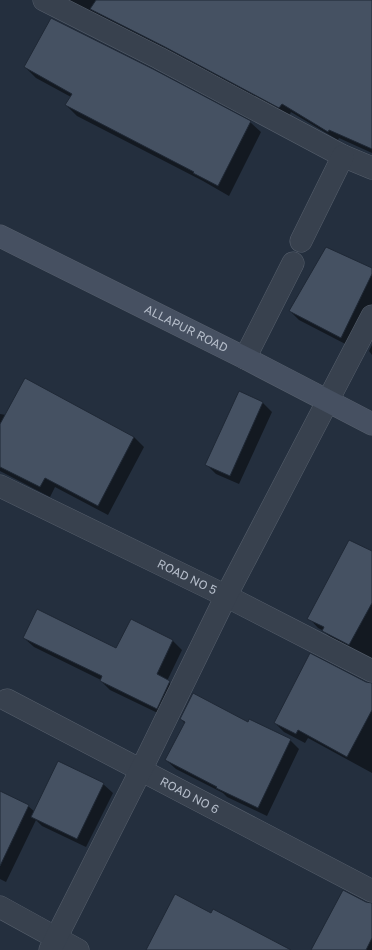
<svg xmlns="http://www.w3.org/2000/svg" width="372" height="950" font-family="'Golos Text',sans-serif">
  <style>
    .shadow { fill: #0007 }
    .building { fill: #455162; stroke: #1f2835 }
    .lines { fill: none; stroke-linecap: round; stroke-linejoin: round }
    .minor-casing { stroke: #565f6c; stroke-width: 23 }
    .secondary-casing { stroke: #565f6c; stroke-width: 23 }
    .minor { stroke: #38414e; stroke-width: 22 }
    .secondary { stroke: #465061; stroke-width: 22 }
    .labels { text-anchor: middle; stroke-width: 4; stroke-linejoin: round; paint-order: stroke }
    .street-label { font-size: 12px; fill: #b4bcc9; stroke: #1d2633 }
  </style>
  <rect width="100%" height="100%" fill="#242f3e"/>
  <path class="shadow" d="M 69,0 L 372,0 L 372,153 L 339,138 L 338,140 L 291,112 L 289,116 L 74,5 Z
    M 25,67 L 250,122 L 261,132 L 229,196 L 203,181 L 77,116 L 66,105 L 71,97 L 36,78 Z
    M 372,269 L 372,317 L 355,349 L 299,320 L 290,311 Z
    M 372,345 L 372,355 L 369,351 Z
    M 239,393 L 263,403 L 272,412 L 239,484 L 216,474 L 207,465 Z
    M 0,414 L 134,437 L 144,447 L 108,515 L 55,487 L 50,497 L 0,471 Z
    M 372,553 L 372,661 L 333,640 L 324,631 L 318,628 L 309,618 Z
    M 131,621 L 173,641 L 182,650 L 167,681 L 179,691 L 166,717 L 110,690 L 101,681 L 101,680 L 34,647 L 24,638 L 117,649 Z
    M 366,683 L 372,684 L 372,773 L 308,738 L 305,743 L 284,732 L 275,723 Z
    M 181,719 L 290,740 L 299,749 L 267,816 L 227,797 L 223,793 L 176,769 L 166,760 L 185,724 Z
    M 103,784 L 113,793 L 86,847 L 42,826 L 36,820 L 6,882 L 0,879 L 0,792 L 28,806 L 35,812 Z
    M 366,903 L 372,904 L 372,950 L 312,950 Z"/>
  <path class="building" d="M 96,0 L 372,0 L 372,149 L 329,130 L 328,132 L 282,104 L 279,108 L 165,47 L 90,9 Z
    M 51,18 L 153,69 L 251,121 L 218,186 L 193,173 L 194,172 L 65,105 L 72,94 L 24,67 Z
    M 326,247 L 372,268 L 372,274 L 341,338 L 289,311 Z
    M 25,378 L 134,437 L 98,506 L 45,478 L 40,487 L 0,467 L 0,424 Z
    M 239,391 L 263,402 L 230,476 L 205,465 Z
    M 349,540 L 372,551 L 372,603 L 349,645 L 322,631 L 324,627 L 307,619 Z
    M 37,609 L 116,648 L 131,619 L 173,640 L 157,674 L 170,681 L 157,709 L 100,681 L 102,676 L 23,638 Z
    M 310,653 L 366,682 L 372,683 L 372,710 L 347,757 L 298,730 L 296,734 L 274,723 Z
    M 193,693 L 248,722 L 249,719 L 291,739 L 258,808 L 216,788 L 217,787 L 165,760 L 185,722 L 180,719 Z
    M 58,761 L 104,783 L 77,839 L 31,817 Z
    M 0,791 L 29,805 L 0,866 Z
    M 343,890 L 366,902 L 372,903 L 372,938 L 366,950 L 311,950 Z
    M 175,894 L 211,913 L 213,909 L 291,950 L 146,950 Z"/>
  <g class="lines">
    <g class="minor-casing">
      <g id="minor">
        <path d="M 44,0 L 159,58 L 343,156 L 372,168"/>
        <path d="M 301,241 L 343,156"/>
        <path d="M 245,358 L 293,263"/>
        <path id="s1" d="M 0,486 L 226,596 L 372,671"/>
        <path id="s2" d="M 7,700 L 372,891"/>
        <path d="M 0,907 L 78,950"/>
        <path d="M 50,950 L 141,770 L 226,596 L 372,316"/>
      </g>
    </g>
    <g class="secondary-casing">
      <g id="secondary">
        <path id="s3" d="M 0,236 L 245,358 L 372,424"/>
      </g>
    </g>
    <use href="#minor" class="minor"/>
    <use href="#secondary" class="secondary"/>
  </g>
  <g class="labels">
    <g class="street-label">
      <text dy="4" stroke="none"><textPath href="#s3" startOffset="208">ALLAPUR ROAD</textPath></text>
      <text dy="4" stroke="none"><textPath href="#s1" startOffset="208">ROAD NO 5</textPath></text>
      <text dy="4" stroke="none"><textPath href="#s2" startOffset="206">ROAD NO 6</textPath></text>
    </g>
  </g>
</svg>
